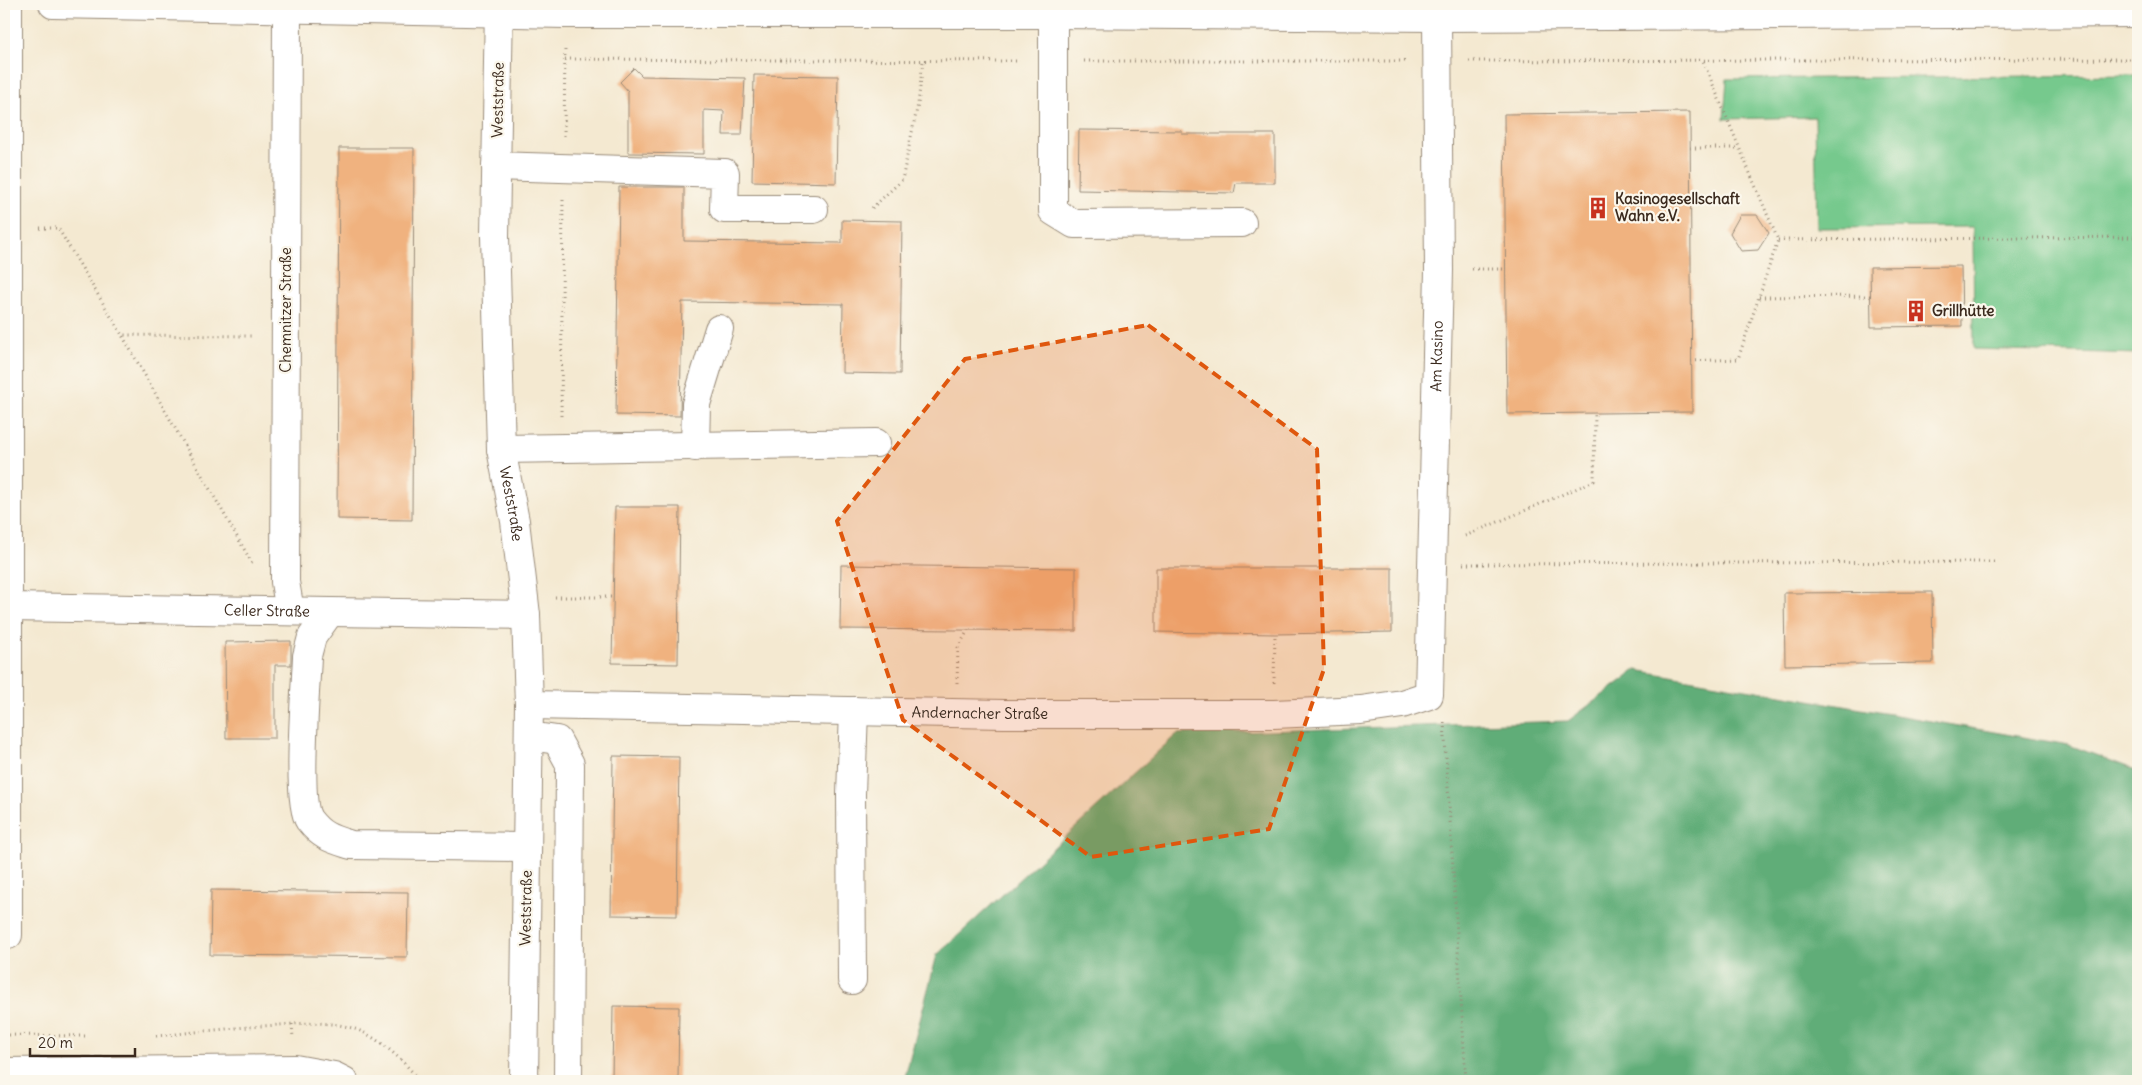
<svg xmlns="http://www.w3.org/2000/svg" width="2142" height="1085" font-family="Delius,sans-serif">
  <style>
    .green { fill: #76c98d; stroke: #587a56 }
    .forest { fill: #60ad78; stroke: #4e6c4b }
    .building { fill: #f0b27f }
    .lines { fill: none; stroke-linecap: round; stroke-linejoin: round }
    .minor-casing { stroke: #988a78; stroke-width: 30 }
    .path { stroke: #988a78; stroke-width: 3; stroke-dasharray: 1 4; stroke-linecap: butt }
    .minor { stroke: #fff; stroke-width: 28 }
    .marked { fill: #df570d; fill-opacity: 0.2; stroke: #df570d; stroke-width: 4; stroke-dasharray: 10 6; stroke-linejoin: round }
    .labels { text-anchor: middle; stroke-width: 4.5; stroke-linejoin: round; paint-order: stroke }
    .street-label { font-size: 15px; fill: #3b2a1e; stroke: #fbf7ec }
    .poi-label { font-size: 15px; font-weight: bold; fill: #3b2a1e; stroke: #fbf7ec; text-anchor: start }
  </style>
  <rect width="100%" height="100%" fill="#fbf7ec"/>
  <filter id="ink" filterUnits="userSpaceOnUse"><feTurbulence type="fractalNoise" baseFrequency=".02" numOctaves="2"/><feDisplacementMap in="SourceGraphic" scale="10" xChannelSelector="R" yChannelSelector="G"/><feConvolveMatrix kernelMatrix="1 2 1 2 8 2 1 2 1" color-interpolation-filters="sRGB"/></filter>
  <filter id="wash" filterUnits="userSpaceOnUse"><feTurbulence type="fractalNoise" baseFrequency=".0096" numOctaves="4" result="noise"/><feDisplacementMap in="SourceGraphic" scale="20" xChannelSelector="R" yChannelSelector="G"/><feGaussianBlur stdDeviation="1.12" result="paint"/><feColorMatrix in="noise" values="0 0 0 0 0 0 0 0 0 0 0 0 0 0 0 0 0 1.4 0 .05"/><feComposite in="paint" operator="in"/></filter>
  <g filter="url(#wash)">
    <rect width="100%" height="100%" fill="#f4e9d1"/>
    <path class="green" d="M 2138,75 L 2138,354 L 1974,349 L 1973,227 L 1817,228 L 1815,117 L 1724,119 L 1727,79 Z"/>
    <path class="forest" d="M 1636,670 L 2069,745 L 2138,771 L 2138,1081 L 904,1081 L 937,955 L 1177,734 L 1568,721 Z"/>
    <g id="blocks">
      <path class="building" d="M 634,68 L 642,76 L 745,78 L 742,135 L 723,135 L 724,111 L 704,110 L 704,154 L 628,153 L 628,91 L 620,82 Z
        M 754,75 L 838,76 L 836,183 L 752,181 Z
        M 1690,112 L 1692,412 L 1507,414 L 1504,114 Z
        M 1079,130 L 1182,131 L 1182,134 L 1275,134 L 1275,183 L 1236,183 L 1234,193 L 1078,190 Z
        M 339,148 L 414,148 L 412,520 L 337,519 Z
        M 619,187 L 684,187 L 684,241 L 842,243 L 842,220 L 902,221 L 900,374 L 842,373 L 843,304 L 682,302 L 680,416 L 616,415 Z
        M 1740,215 L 1757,215 L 1769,233 L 1758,250 L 1741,251 L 1730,233 Z
        M 1961,266 L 1962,326 L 1871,327 L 1870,267 Z
        M 615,507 L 680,507 L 678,664 L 612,663 Z
        M 841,565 L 1076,568 L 1076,631 L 840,629 Z
        M 1156,568 L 1392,568 L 1392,632 L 1275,634 L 1156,632 Z
        M 1932,592 L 1933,663 L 1785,665 L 1784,593 Z
        M 291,641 L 291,665 L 275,665 L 275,738 L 226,738 L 225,642 Z
        M 613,756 L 679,757 L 677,916 L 611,915 Z
        M 211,890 L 408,892 L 407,957 L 210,955 Z
        M 613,1006 L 679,1007 L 678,1081 L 612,1081 Z"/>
    </g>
  </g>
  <g filter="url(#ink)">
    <use href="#blocks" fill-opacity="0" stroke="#988a78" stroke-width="1"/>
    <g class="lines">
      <g class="minor-casing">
        <g id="minor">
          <path d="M 53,4 L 565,14 L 1053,14 L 1437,17 L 2138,13"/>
          <path id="s1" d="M 499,4 L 495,236 L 501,449 L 515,521 L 526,615 L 529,705 L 524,1081"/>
          <path d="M 287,8 L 285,582 L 290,611"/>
          <path d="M 1053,14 L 1053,211 L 1074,224 L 1242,223"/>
          <path d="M 496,166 L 725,173 L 724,209 L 814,209"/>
          <path d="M 695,447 L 696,404 L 719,329"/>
          <path d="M 501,449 L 876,443"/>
          <path id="s2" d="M 8,607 L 526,615"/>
          <path d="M 330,612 L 312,637 L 307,656 C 306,685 296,802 309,820 C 322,837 332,839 351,845 L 527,847"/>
          <path id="s3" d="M 529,705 L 1004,714 L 1274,714 L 1361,710 L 1402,704 L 1429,695 L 1439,270 L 1437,17"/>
          <path d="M 529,736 L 557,740 L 570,764 L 568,1081"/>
          <path d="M 8,935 L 8,4"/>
          <path d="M 852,980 L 851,794 L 854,711"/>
          <path d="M 4,1072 L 295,1069 L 334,1076 L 344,1081"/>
        </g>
      </g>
      <path class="path" d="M 565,59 L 1020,61
        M 1084,61 L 1405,61
        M 1469,61 L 2138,59
        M 564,136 L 565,47
        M 1690,148 L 1739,148
        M 872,208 L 902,180 L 918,104 L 923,61
        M 40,228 L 58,228 L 122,335
        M 1778,240 L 2138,237
        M 1472,269 L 1505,269
        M 1759,297 L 1870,296
        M 1691,361 L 1738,359 L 1778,240 L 1703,61
        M 561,416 L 563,199
        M 1465,536 L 1594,481 L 1595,412
        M 252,563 L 122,335 L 253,336
        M 1463,564 L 1996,562
        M 555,597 L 613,597
        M 957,683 L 958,648 L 968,630
        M 1274,683 L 1275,634
        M 1444,722 L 1466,1081
        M 292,1024 L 293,1038
        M 4,1035 L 88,1036
        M 156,1036 C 197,1032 238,1027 279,1025 C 304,1023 331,1021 355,1029 C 379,1037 405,1062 420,1081"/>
      <use href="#minor" class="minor"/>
    </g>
  </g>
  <path class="marked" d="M 1148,325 L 1317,449 L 1324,669 L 1269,829 L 1091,857 L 903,720 L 837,521 L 965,359 Z"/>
  <defs>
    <g id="building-bare" transform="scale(1.725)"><path d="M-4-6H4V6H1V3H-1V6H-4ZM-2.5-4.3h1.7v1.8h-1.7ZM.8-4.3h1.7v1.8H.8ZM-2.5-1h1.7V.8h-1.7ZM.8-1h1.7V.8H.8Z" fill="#c8321e" stroke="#fbf7ec" stroke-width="2.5" paint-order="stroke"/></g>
  </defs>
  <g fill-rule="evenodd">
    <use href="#building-bare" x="1598" y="208"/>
    <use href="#building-bare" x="1916" y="311"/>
  </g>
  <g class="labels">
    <g class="street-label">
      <text transform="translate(498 100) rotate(-89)" y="5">Weststraße</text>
      <text transform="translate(286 310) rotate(-90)" y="5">Chemnitzer Straße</text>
      <text dy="5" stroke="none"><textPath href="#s3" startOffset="1241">Am Kasino</textPath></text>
      <text dy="5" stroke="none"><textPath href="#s1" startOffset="501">Weststraße</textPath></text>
      <text dy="5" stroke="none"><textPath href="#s2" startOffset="259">Celler Straße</textPath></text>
      <text dy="5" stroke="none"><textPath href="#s3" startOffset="451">Andernacher Straße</textPath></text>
      <text transform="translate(526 908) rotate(-89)" y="5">Weststraße</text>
    </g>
    <g class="poi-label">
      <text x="1615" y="204">Kasinogesellschaft<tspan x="1615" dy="17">Wahn e.V.</tspan></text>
      <text x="1932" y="316">Grillhütte</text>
    </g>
  </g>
  <rect width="2142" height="1085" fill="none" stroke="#fbf7ec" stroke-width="20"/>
  <path d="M30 1048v8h105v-8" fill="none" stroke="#3b2a1e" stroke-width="2.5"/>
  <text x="38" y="1048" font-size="15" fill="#3b2a1e" stroke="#fbf7ec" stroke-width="4" paint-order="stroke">20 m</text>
</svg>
